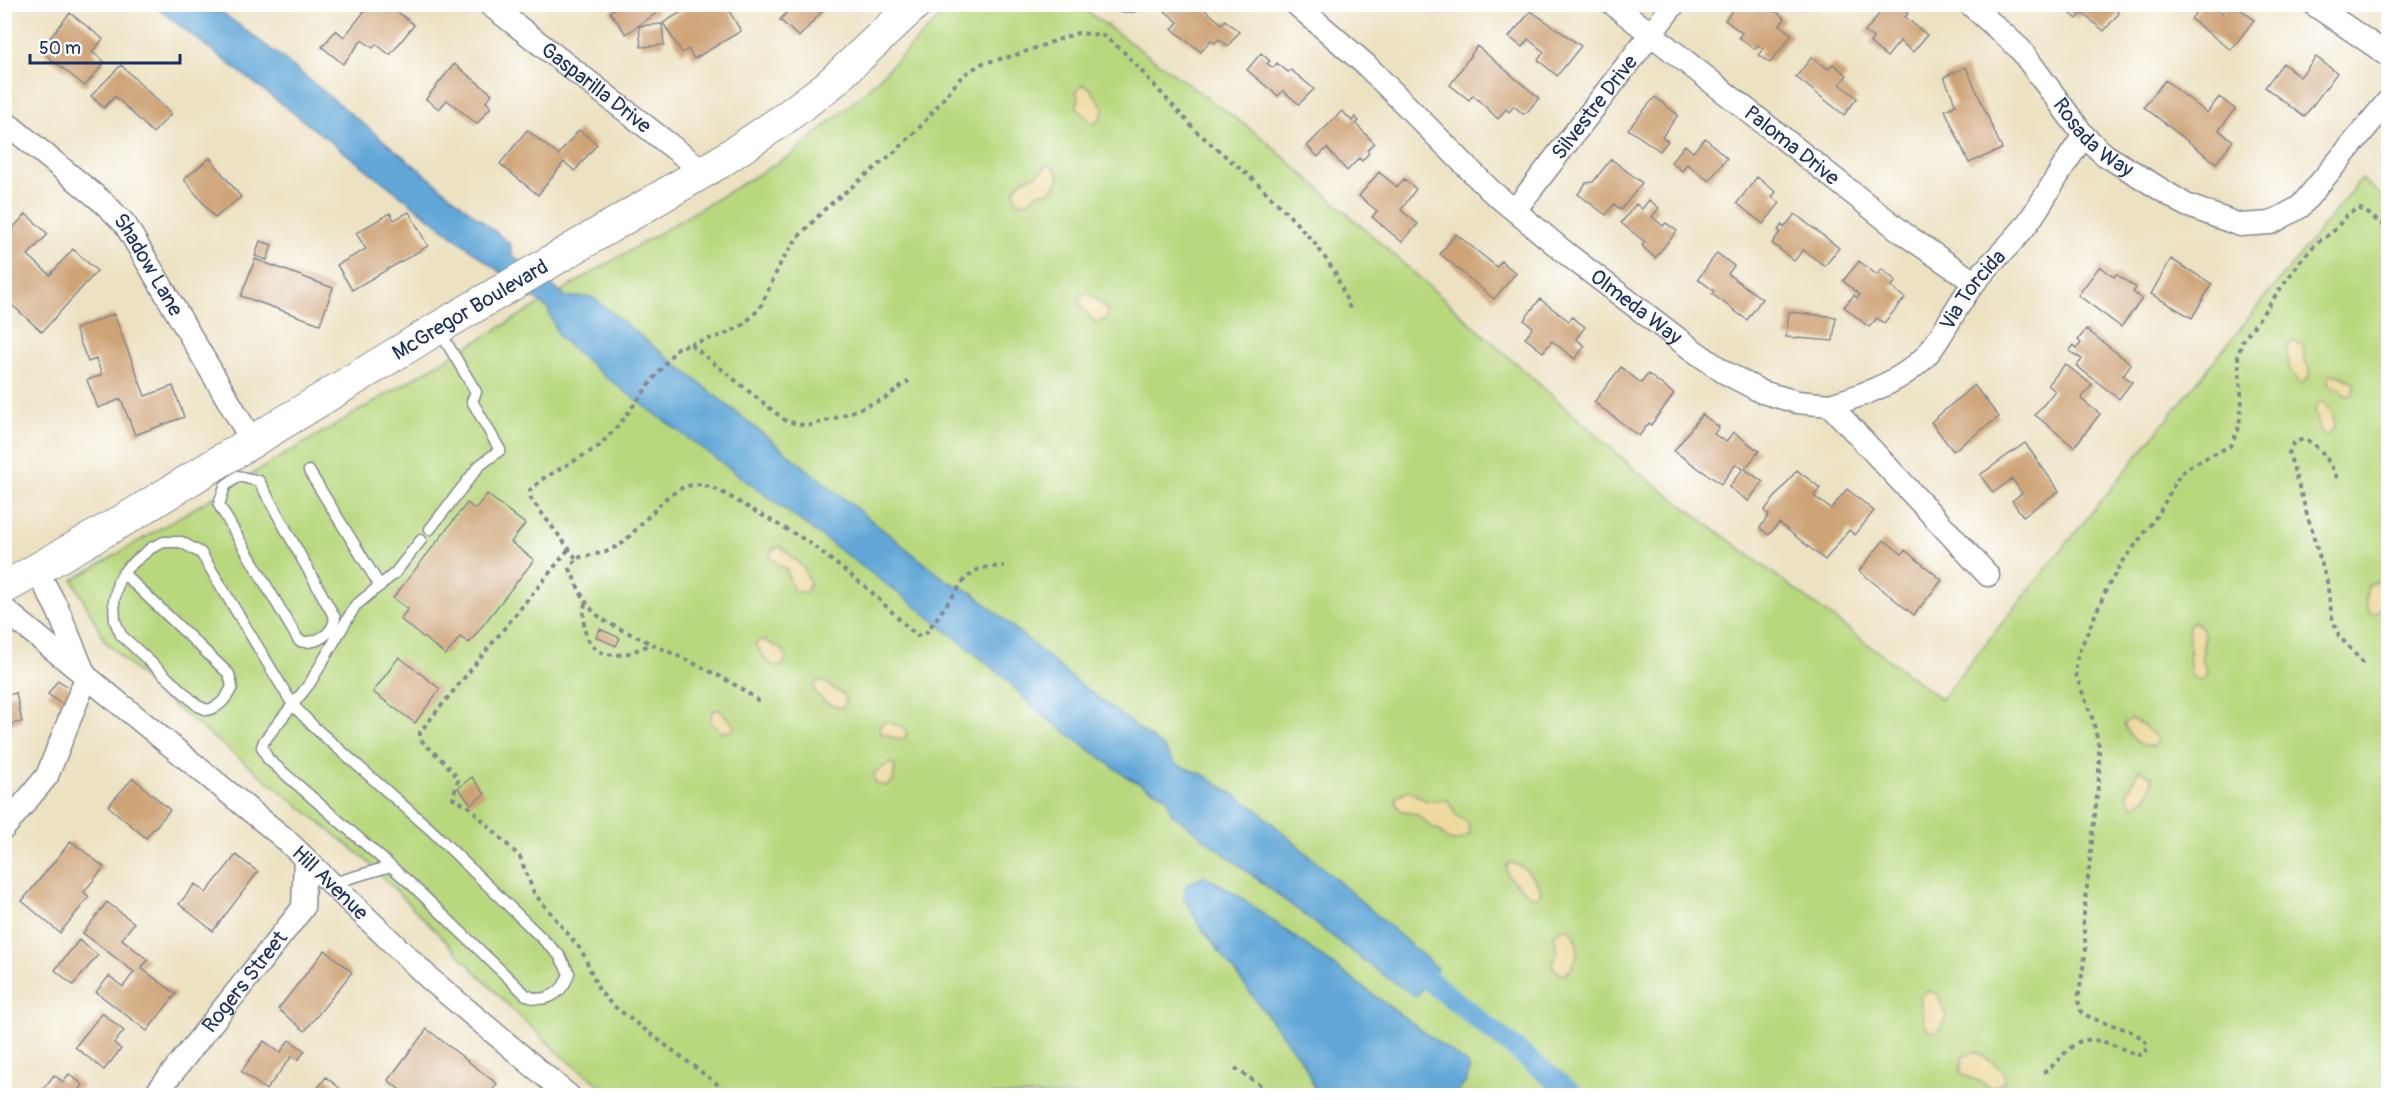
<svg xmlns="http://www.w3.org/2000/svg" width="2393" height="1100" font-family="Pangolin,sans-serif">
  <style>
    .green { fill: #b9d87e; stroke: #6a846e; stroke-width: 1.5 }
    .sand { fill: #eeda9e; stroke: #84847e; stroke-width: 1.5 }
    .water { fill: #62a7d7; stroke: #3e6b9a; stroke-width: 1.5 }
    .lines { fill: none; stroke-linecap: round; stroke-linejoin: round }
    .canal { stroke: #62a7d7; stroke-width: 21 }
    .building { fill: #cea376 }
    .lane-casing { stroke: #848890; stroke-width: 13 }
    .street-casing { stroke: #848890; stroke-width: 25 }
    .secondary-casing { stroke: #848890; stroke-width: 34 }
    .path { stroke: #848890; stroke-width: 4; stroke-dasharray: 4.5 4.5; stroke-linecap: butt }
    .lane { stroke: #fff; stroke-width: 10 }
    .street { stroke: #fff; stroke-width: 22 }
    .secondary { stroke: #fff; stroke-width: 32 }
    .labels { text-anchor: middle; stroke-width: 6; stroke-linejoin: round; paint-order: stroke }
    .street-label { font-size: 21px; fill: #1b2f5e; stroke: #fff }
  </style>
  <rect width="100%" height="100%" fill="#fff"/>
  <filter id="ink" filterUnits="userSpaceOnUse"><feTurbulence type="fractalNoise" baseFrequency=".0167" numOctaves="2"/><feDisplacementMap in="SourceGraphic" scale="12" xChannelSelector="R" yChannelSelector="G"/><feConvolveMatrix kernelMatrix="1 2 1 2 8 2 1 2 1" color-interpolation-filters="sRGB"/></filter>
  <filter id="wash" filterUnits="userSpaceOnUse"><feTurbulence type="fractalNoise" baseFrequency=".008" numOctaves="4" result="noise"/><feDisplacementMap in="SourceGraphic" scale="24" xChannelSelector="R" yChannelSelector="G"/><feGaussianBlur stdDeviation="1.35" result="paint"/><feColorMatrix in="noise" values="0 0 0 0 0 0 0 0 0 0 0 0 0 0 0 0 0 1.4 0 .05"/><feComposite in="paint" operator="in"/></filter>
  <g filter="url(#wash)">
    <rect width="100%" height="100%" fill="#ece1c1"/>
    <path class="green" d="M 952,5 L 1078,5 L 1259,135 L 1638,472 L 1941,699 L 2361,179 L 2388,201 L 2388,1095 L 613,1095 L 563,1057 L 512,1009 L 364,858 L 159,694 L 105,641 L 73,580 L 791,155 L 864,93 Z"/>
    <path class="sand" d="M 1083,84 L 1091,89 L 1104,109 L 1099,120 L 1093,124 L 1076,107 L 1079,100 L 1076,92 Z
      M 1049,165 L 1056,169 L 1059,179 L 1051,191 L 1038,193 L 1025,204 L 1017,201 L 1014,192 C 1017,179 1027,178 1036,175 C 1041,173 1043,167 1049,165 Z
      M 1085,292 C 1093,294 1101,305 1108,311 L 1106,319 L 1095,322 L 1081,306 L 1079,299 Z
      M 2293,341 L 2303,345 L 2304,359 L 2310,369 L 2309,377 L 2301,384 L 2290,371 L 2286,349 Z
      M 2329,374 L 2341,376 L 2354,383 L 2353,394 L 2347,396 L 2340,389 L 2328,385 Z
      M 2322,402 C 2332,411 2336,415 2333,430 L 2326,435 L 2321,433 L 2315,410 L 2318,404 Z
      M 780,546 L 803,567 L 810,583 L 806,593 L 793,591 L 787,571 L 771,558 L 771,551 Z
      M 2388,573 L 2388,602 L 2376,613 L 2370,613 L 2365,604 L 2368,585 L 2382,579 Z
      M 2193,621 C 2212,630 2200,645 2203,660 C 2203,664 2206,669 2207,674 L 2200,681 L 2191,675 C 2188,658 2189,643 2189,626 Z
      M 762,639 L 783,650 L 786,658 L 783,666 L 773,666 L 766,660 L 755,644 Z
      M 821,680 L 845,696 L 846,700 L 842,708 L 826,703 L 814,691 L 814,685 Z
      M 713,710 L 720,710 L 735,726 L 732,731 L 722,732 L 710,721 Z
      M 2130,719 L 2142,724 L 2156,737 L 2158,740 L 2154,746 C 2139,748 2130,737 2124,724 Z
      M 885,721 L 905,728 L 907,733 L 905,738 L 900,740 L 881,733 L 879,727 Z
      M 890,763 L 895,765 L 893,782 L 885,786 L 875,783 L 874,773 Z
      M 2139,769 L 2152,777 C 2153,790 2144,803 2132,806 L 2127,793 Z
      M 1408,790 L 1427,801 L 1448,800 L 1456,815 L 1468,823 L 1470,834 C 1459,843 1445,844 1440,830 L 1433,828 L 1417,815 L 1400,810 L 1396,803 L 1396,797 Z
      M 1509,863 C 1521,862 1537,879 1541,891 L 1538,897 L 1531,896 L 1508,876 L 1506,867 Z
      M 1562,928 L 1571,930 C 1582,944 1578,966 1564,975 L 1554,970 L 1552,963 L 1557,951 L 1554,935 Z
      M 1928,991 L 1938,994 L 1946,1018 L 1939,1030 L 1933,1032 L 1926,1027 C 1922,1017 1922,1007 1920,997 Z
      M 1975,1051 C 1986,1056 1995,1065 2004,1072 L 2004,1081 L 1991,1089 C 1982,1079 1969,1081 1960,1071 L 1963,1057 Z"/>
    <path class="water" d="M 153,5 L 212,5 L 284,59 L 510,244 L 512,255 L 567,297 L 592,297 L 947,581 L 973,593 L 1071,677 L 1163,747 L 1175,764 L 1202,774 L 1255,808 L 1437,968 L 1416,997 L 1379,972 L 1171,813 L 1167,797 L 1127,777 L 1038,712 L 1004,677 L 909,601 L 604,376 L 559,337 L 548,309 Z
      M 1205,876 L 1239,896 L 1462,1060 L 1469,1065 C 1470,1079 1464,1086 1454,1095 L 1318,1095 L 1304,1064 L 1200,926 L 1184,898 L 1186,884 Z"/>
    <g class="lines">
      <path class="canal" d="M 1406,962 L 1575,1096"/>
    </g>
    <g id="blocks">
      <path class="building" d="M 354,4 L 388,4 L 414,25 L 390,55 L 376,44 L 373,48 L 362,40 L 343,64 L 322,47 L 336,30 L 344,37 L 364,12 Z
        M 620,4 L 653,4 L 658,12 L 626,34 L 610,12 Z
        M 695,4 L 725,4 L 741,31 L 694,59 L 688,49 L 682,53 L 663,23 Z
        M 794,4 L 829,4 L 799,37 L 780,20 Z
        M 1106,4 L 1137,4 L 1134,12 L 1121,12 Z
        M 1170,4 L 1210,4 L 1205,10 L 1222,24 L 1225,20 L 1239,32 L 1228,46 L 1219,39 L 1215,43 L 1211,40 L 1201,52 L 1172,29 L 1178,22 L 1165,11 Z
        M 1737,4 L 1767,4 L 1785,19 L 1780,25 L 1792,35 L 1770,63 L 1759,55 L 1763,49 L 1758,45 L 1754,49 L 1739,37 L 1742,33 L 1725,20 Z
        M 1887,4 L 1897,4 L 1908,14 L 1905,17 L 1927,35 L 1913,52 L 1900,41 L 1887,57 L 1870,43 L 1873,38 L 1865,32 Z
        M 2059,4 L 2109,4 L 2119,13 L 2104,31 L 2082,13 L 2077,19 Z
        M 2202,4 L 2221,4 L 2217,10 L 2222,13 L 2229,4 L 2234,4 L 2254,20 L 2231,50 L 2191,19 Z
        M 1531,11 L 1581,46 L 1557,76 L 1538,60 L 1544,52 L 1528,39 L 1522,47 L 1509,37 Z
        M 70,13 L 103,39 L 92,52 L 105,62 L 85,86 L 40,50 Z
        M 662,24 L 664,45 L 641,47 L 639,26 Z
        M 1477,46 L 1539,98 L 1527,112 L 1523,114 L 1514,106 L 1509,112 L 1506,109 L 1498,119 L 1473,95 L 1469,100 L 1450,85 Z
        M 1261,53 L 1270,61 L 1267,63 L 1273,68 L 1277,63 L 1288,72 L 1291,70 L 1314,89 L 1299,104 L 1283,91 L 1278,96 L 1247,70 Z
        M 1812,57 L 1828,69 L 1833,64 L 1847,75 L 1840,84 L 1857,98 L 1844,115 L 1796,77 Z
        M 2316,57 L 2337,73 L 2304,117 L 2265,87 L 2283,63 L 2300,77 Z
        M 454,64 L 492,94 L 486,102 L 491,107 L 477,124 L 447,100 L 439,109 L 426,99 Z
        M 121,65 L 171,114 L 153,133 L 115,96 L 104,108 L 91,96 Z
        M 1966,67 L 2002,149 L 1969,163 L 1945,110 L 1956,105 L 1944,77 Z
        M 2165,80 L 2207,113 L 2219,97 L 2235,109 L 2219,130 L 2233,141 L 2216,163 L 2144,107 Z
        M 1655,97 L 1678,115 L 1662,137 L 1668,141 L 1660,151 L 1628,129 Z
        M 1342,111 L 1352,121 L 1355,117 L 1359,121 L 1356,124 L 1374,143 L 1367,150 L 1369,153 L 1362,161 L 1359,158 L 1347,171 L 1327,148 L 1318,157 L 1307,146 Z
        M 527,130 L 558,155 L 579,130 L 597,144 L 575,171 L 564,162 L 538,195 L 500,164 Z
        M 1705,138 L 1727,158 L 1709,181 L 1687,164 L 1682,171 L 1671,162 L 1685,145 L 1693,152 Z
        M 210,158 L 241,197 L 215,218 L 184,179 Z
        M 1611,159 L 1642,183 L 1621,210 L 1614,204 L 1606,215 L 1578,194 L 1586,183 L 1593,182 Z
        M 1379,172 L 1397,187 L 1404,179 L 1416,189 L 1401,210 L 1418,224 L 1402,242 L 1372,217 L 1377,211 L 1359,196 Z
        M 1757,177 L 1776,192 L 1772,197 L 1780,203 L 1763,224 L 1737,203 Z
        M 1649,200 L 1659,208 L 1652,217 L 1663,226 L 1666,223 L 1677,231 L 1655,258 L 1645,249 L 1642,245 L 1645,242 L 1621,223 L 1636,204 L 1642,209 Z
        M 409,212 L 428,246 L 352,290 L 337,265 L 366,249 L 356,233 L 390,213 L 394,220 Z
        M 26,214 L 48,234 L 28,255 L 50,275 L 73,249 L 97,271 L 42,332 L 4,298 L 4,237 Z
        M 1795,214 L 1839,248 L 1825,266 L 1803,250 L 1794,261 L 1772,243 L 1780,232 L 1778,230 L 1782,225 L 1784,228 Z
        M 1456,234 L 1497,267 L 1501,261 L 1516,273 L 1494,299 L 1440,254 Z
        M 260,241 L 272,245 L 267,260 L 255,256 Z
        M 1717,253 L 1734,266 L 1728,274 L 1762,299 L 1747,320 L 1712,294 L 1714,291 L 1698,279 Z
        M 255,259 L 333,288 L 320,324 L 241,296 Z
        M 2171,259 L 2212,284 L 2192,318 L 2151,294 Z
        M 1859,261 L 1877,275 L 1882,269 L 1896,281 L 1891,287 L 1905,298 L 1884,323 L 1877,318 L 1869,327 L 1844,307 L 1854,295 L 1857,298 L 1860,295 L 1843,281 Z
        M 2100,266 L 2114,277 L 2116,274 L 2136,288 L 2133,292 L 2142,299 L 2121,327 L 2078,295 Z
        M 1540,299 L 1569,321 L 1572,317 L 1585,327 L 1576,339 L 1585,346 L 1575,359 L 1552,341 L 1543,352 L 1525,338 L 1533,327 L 1524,320 Z
        M 1789,312 L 1836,317 L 1833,341 L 1786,337 Z
        M 114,314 L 145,396 L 173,386 L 184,417 L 135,435 L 121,399 L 98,408 L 87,380 L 102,375 L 96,359 L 88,362 L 75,329 Z
        M 2086,329 L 2131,364 L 2123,375 L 2132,382 L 2119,399 L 2077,366 L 2082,359 L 2069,351 L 2074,345 L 2077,348 L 2081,343 L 2078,340 Z
        M 2065,364 L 2092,385 L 2081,399 L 2100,414 L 2074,447 L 2035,415 L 2055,391 L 2048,385 Z
        M 1621,367 L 1641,383 L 1648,374 L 1674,394 L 1651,425 L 1649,423 L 1639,436 L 1594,402 Z
        M 1974,385 L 1999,417 L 1953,451 L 1931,422 Z
        M 1702,414 L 1719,427 L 1714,434 L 1726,442 L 1733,432 L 1759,451 L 1745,469 L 1763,482 L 1748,501 L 1729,487 L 1743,469 L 1736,464 L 1721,484 L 1674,451 Z
        M 2025,443 L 2059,491 L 2023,516 L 2012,501 L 2022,493 L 2012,479 L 1993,493 L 1980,475 Z
        M 1797,470 L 1820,488 L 1814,496 L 1831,509 L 1847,489 L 1874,511 L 1855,535 L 1849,530 L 1825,560 L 1779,523 L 1769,535 L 1760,528 L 1769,515 L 1764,511 Z
        M 487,494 L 525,524 L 511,542 L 534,560 L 469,643 L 460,637 L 446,655 L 400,619 L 408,609 L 393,598 L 467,503 L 475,509 Z
        M 1884,540 L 1902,554 L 1905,550 L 1942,580 L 1914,615 L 1859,571 Z
        M 600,629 L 620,638 L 616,646 L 596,637 Z
        M 399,657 L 440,689 L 415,723 L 373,692 Z
        M 58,680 L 79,694 L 68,709 L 48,694 Z
        M 16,693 L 22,722 L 4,725 L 4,696 Z
        M 472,777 L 485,794 L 471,804 L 458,788 Z
        M 133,778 L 170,810 L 146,838 L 108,806 Z
        M 71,841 L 104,867 L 84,892 L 89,897 L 60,933 L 22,901 Z
        M 236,855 L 258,872 L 213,931 L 179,904 L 195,884 L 206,893 Z
        M 107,902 L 134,923 L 122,939 L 148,960 L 141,968 L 176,994 L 147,1031 L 96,992 L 109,976 L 123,987 L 134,972 L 83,933 Z
        M 79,940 L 98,955 L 73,985 L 55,970 Z
        M 325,950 L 352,972 L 305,1031 L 278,1009 Z
        M 102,1013 L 124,1031 L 114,1043 L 121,1049 L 104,1070 L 75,1047 Z
        M 427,1029 L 497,1084 L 488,1096 L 407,1096 L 388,1080 Z
        M 289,1040 L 305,1051 L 298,1060 L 292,1056 L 266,1090 L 241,1071 L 264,1041 L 280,1053 Z
        M 69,1074 L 83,1085 L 75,1096 L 38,1096 L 54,1075 L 63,1082 Z
        M 326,1077 L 349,1096 L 312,1096 Z"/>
    </g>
  </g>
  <g filter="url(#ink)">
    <use href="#blocks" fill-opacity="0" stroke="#848890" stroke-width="1.5"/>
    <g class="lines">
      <g class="lane-casing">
        <path id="lane" d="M 309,471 L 380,586
          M 238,476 L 259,481 L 335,618 C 333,634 316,645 299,641 L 219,505 L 225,486 Z
          M 430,529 L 479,466 L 500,450 L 472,401 L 476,392 L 439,330
          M 123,573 L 229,674 L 232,687 C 226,699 220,707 207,710 L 198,706 L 121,635 L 115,621 L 114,601 L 118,582 L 127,568 L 151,548 L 164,542 L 181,542 L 201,553 L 293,705 L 315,728 L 431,830 L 559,955 L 569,973 C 564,993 545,1005 526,995 L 410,883 L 268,759 L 262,747 L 264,741 L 310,683 L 355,606 L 395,573 L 421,540
          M 333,883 L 391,866"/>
      </g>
      <g class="street-casing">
        <g id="street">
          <path id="s1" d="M 489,4 L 703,171"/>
          <path id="s2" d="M 1296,4 L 1366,65 L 1490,190 L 1567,254 L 1690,348 L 1724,372 L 1762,392 L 1797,402 L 1830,405 L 1988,575"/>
          <path id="s3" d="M 1613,4 L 1903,233 L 1974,282"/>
          <path id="s4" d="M 1970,4 L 2020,49 L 2084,136 L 2105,155 L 2186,205 L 2240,225 L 2271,223 L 2300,207 L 2388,101"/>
          <path d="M 2313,4 L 2388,55"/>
          <path id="s5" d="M 4,121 L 104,203 L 125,224 L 252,441"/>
          <path id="s6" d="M 1515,210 L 1674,4"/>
          <path id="s7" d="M 1830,405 C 1867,394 1913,378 1935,344 C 1949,324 1959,301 1975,282 C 1991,262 2011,245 2027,224 C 2047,196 2063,164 2084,136"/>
          <path d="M 36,569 L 57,608 L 84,673"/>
          <path id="s8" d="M 4,609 L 285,839 L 430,979 L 569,1096"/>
          <path d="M 4,828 L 47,776 L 86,678"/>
          <path id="s9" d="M 154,1096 L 303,908 L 305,859"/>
        </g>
      </g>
      <g class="secondary-casing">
        <g id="secondary">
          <path id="s10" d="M 4,588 L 129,517 L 438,328 L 720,162 L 781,121 L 829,85 L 915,4"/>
        </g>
      </g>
      <path class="path" d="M 690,344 L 723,335 L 743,325 L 760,308 L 781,262 L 798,237 L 827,207 L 897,150 L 920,127 L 963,75 L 983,63 L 1013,56 L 1077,33 L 1102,35 L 1122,50 L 1197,132 L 1256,182 L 1288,214 L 1316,245 L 1335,272 L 1351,311
        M 2337,478 C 2329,461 2322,448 2305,439 L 2294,442 L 2289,453 L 2327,582 L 2332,617 L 2339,636 L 2364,664
        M 568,550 L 420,732 L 420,739 L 452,770 L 458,780 L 453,798 L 469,807 L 520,857 L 534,893 L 582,951 L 599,990 L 611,1004 L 733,1096
        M 576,558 L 531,499 L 530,490 L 544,478 L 598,447 L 618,426 L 677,348 L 690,344 L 786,421 L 807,426 L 833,419 L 884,399 L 909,381
        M 585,603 C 580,632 588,660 625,654 C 634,652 642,647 651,645
        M 759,701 C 724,675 685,660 646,641 C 630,633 607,625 594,612 C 582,600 577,584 570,569 L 576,558 L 606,552 L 623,543 L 666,498 L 685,486 L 701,484 L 720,491 L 807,541 L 867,588 L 917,636 L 926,633 L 965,579 L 980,568 L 1004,566
        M 1235,1068 L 1276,1096
        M 2043,1072 C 2057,1065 2063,1053 2075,1044 C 2092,1032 2120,1049 2138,1055 L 2145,1053 L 2147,1044 C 2133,1025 2100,1026 2081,1012 L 2078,1000 L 2086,949 L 2083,923 L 2099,777 L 2099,746 L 2093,720 L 2075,673 L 2078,654 L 2107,588 L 2121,564 L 2159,513 L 2180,474 L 2192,465 L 2230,446 L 2238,431 L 2242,405 L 2238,356 L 2242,342 L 2302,259 L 2318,242 L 2332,233 L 2347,215 L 2358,208 C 2370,212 2376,222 2388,228"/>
      <use href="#lane" class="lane"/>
      <use href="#street" class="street"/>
      <use href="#secondary" class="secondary"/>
    </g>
  </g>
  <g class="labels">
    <g class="street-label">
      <text dy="7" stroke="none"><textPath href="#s1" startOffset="136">Gasparilla Drive</textPath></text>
      <text dy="7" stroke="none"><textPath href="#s6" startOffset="130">Silvestre Drive</textPath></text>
      <text dy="7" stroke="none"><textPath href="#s4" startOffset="183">Rosada Way</textPath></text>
      <text dy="7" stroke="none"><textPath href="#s3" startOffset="228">Paloma Drive</textPath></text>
      <text dy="7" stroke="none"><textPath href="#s5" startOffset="206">Shadow Lane</textPath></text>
      <text dy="7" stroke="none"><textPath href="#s7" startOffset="190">Via Torcida</textPath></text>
      <text dy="7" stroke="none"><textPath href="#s2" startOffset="456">Olmeda Way</textPath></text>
      <text dy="7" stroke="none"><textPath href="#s10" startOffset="543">McGregor Boulevard</textPath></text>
      <text dy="7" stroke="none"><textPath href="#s8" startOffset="426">Hill Avenue</textPath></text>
      <text dy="7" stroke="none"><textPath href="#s9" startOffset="146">Rogers Street</textPath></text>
    </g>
  </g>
  <rect width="2393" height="1100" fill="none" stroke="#fff" stroke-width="24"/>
  <path d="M30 54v9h150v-9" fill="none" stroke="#1b2f5e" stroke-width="3"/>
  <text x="39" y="54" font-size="18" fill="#1b2f5e" stroke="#ffffff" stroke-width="4.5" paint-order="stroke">50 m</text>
</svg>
